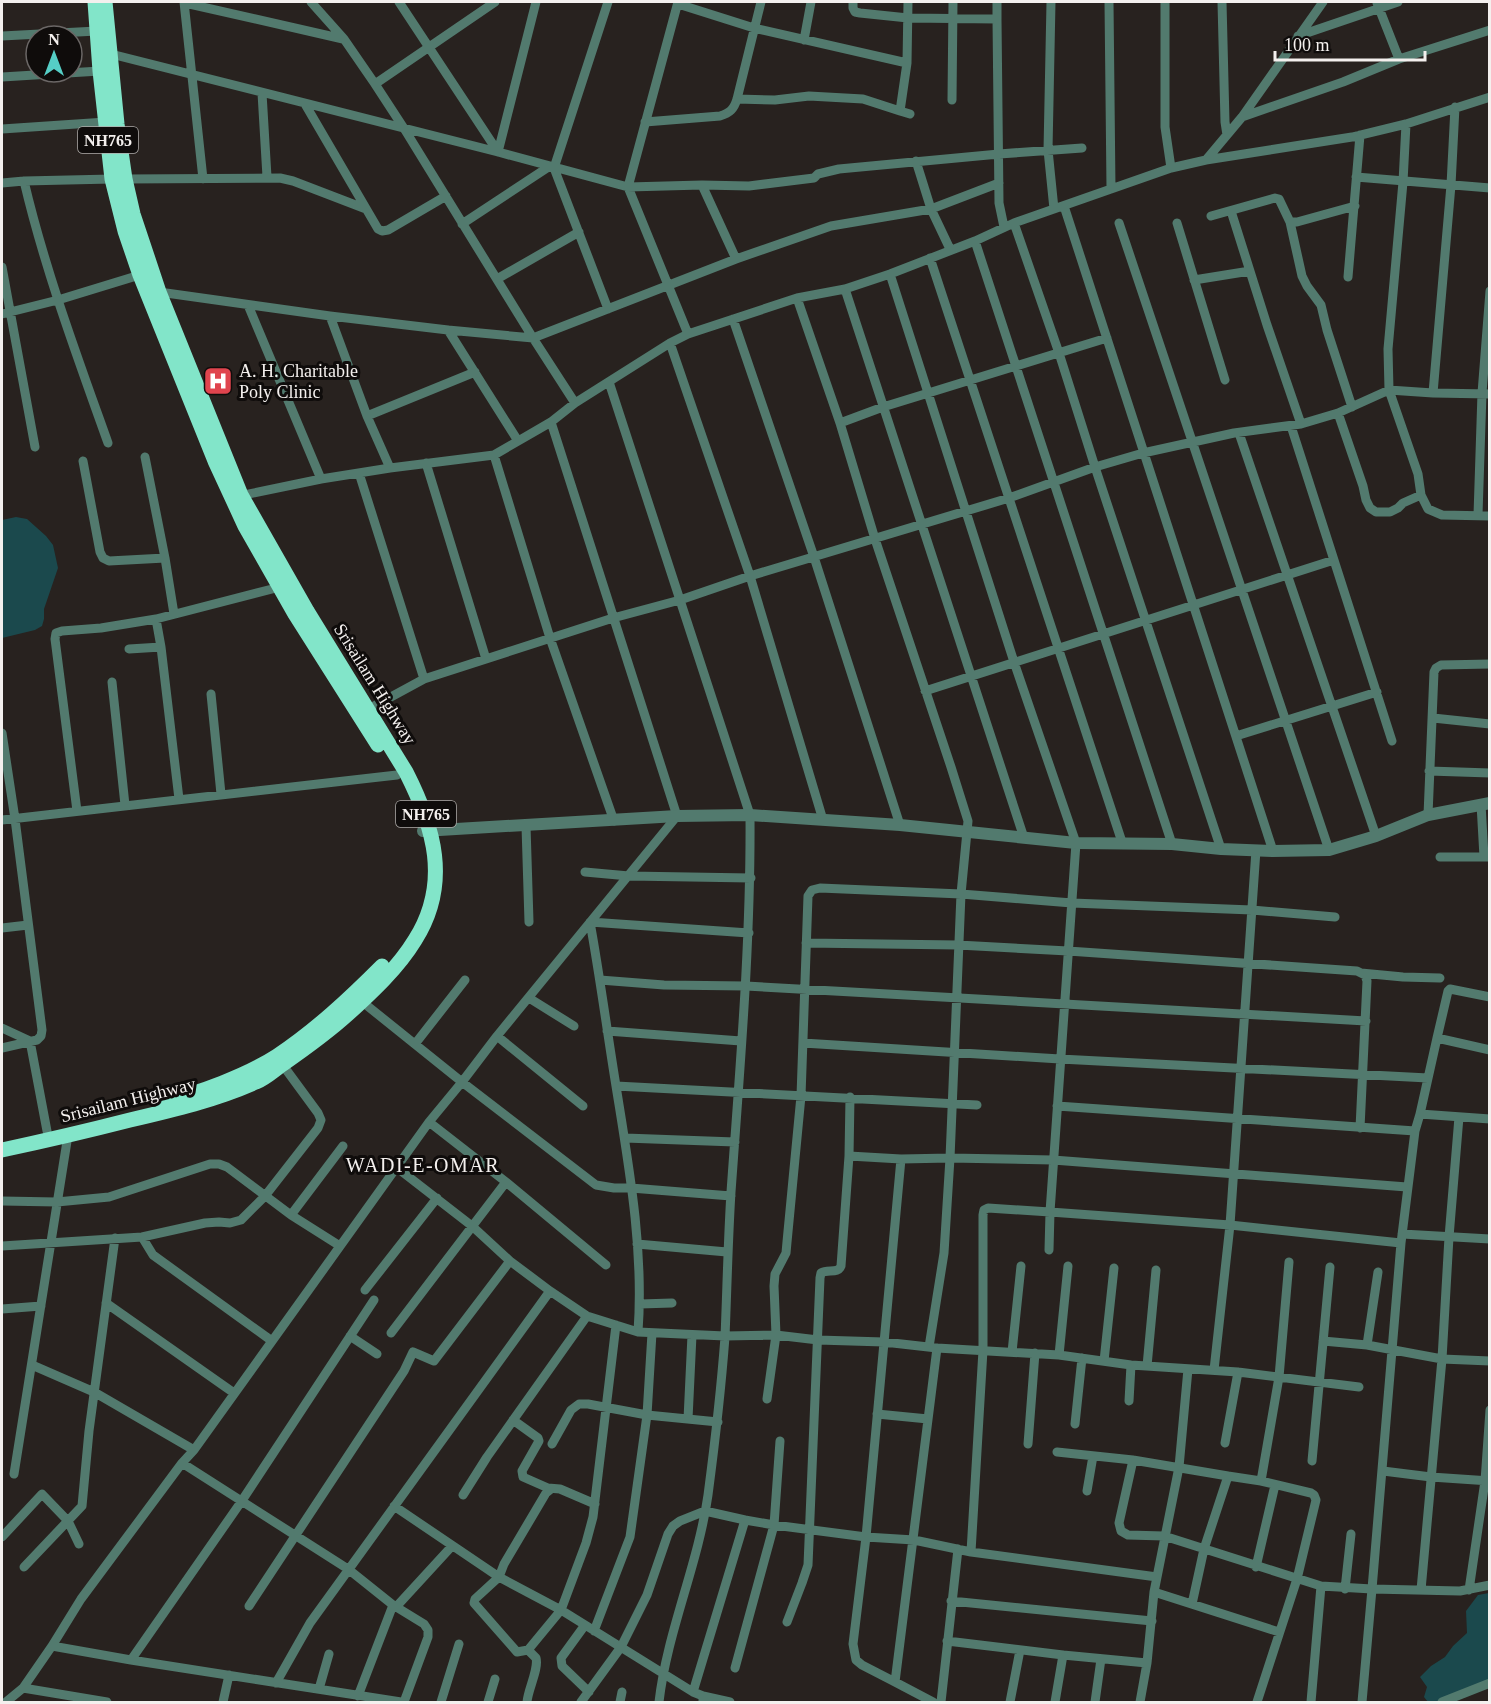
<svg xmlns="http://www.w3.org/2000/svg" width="1491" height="1704" font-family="Georgia,serif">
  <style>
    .water { fill: #1b494d }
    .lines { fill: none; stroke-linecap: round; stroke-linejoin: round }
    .minor { stroke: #527a6e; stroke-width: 9 }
    .tertiary { stroke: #527a6e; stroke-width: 12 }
    .trunk { stroke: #82e5c9; stroke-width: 15 }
    .labels { text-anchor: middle; stroke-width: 6; stroke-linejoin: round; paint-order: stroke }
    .shield { fill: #0f0c0b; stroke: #afacaa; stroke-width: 1.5 }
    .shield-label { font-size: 16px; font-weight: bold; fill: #f4f0ee }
    .poi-label { font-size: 18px; fill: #f4f0ee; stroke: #0f0c0b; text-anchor: start }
    .street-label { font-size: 18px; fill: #f4f0ee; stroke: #0f0c0b }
    .neighbourhood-label { font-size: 20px; letter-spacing: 1.5px; fill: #f4f0ee; stroke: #0f0c0b }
  </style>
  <rect width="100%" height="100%" fill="#28221f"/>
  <path class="water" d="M 16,517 L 27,519 L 46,536 L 53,545 L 58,568 L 44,609 L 44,619 L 42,626 L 35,630 L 2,638 L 2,520 Z
    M 1489,1593 L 1489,1682 L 1452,1702 L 1428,1702 L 1424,1697 L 1427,1687 L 1420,1677 L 1431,1666 L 1445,1657 L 1453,1646 L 1467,1633 L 1466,1611 L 1478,1595 Z"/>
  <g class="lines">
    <path class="minor" d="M 184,2 L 203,179
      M 311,2 L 344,39 L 375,84 L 405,130 L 533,338 L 575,403
      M 399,2 L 498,152
      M 678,2 L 628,187 L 688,334
      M 853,2 L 853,8 L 855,12 L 860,13 L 908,18 L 997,19 L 999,203 L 1004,227
      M 908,2 L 907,63 L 900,111 L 910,114
      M 997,2 L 997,19
      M 1051,2 L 1048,150 L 1054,209
      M 1109,2 L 1111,189
      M 1165,2 L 1165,127 L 1171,168
      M 1222,2 L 1225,122 L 1227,135
      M 185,3 L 343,39
      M 1377,3 L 1399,59
      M 678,4 L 754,28 L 907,63
      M 2,36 L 97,31
      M 1298,36 L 1398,2
      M 804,40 L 811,2
      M 107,53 L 498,152 L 628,187 L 702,185 L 749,186 L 814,178 L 818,174 L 839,169 L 999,154 L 1082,148
      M 2,77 L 100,71
      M 375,84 L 495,2
      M 262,93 L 267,177
      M 737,99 L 775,100 L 809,96 L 863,99 L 900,111
      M 952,100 L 953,2
      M 305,104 L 378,229 L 382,231 L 388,230 L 446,196
      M 1242,117 L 1343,82 L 1399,59 L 1490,30
      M 645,122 L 720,116 C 730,113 734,109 737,99 L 761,2
      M 1406,124 L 1403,182 L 1388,349 L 1389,390 L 1418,474 L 1421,495 L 1428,509 L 1442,515 L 1490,516
      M 2,129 L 106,122
      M 498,152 L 536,2
      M 1206,160 L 1242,117 L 1323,2
      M 916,161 L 931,209 L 950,249
      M 1356,177 L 1490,188
      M 125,179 L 280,178 L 293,181 L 366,209
      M 24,181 C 45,270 77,356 108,443
      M 2,183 L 24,181 L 112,179
      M 702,185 L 736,259
      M 1064,206 L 1273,851
      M 1231,211 L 1267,325 L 1301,424
      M 1211,216 L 1275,198 L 1279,199 L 1290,222 L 1297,222 L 1355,206
      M 1290,222 L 1302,276 L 1307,286 L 1321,305 L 1327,330 L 1352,407
      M 1014,223 L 1059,353 L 1095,467 L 1221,849
      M 1119,223 L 1329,850
      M 1177,223 L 1225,380
      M 462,224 L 550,166
      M 975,241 L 1172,844
      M 930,258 L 1122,842
      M 2,267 L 35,447
      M 890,274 L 1014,662 L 1076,843 L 1050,1212 L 1230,1225 L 1401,1243
      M 1348,277 L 1360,135
      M 497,279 L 579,232
      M 1194,280 L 1250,271
      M 845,289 L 1024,838
      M 159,292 L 330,316 L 448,330 L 533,338 L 736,259 L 831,226 L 931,209 L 999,183
      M 797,298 L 840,423 L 875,539 L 951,767 L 968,821 L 961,894 L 950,1158 L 944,1253 L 929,1347
      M 248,305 L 321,479
      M 608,309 L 554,168 L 608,2
      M 2,314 L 58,300 L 143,274
      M 330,316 L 367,416 L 475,372
      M 733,319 L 814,557 L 900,825
      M 448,330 L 518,441
      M 670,343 L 750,576 L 823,820
      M 609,382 L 750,815 C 751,941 740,1066 731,1192 C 728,1240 727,1289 725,1337 C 721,1390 715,1442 708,1495 C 698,1565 667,1632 659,1702
      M 1433,393 L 1451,185 L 1455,107
      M 1338,413 L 1363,486 L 1366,500 L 1370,508 L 1376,512 L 1390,512 L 1398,508 L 1403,503 L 1421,495
      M 367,416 L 390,468
      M 840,423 L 883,407 L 1107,338
      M 1291,426 L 1392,741
      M 1239,433 L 1376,836
      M 494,455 L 550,638 L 614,821
      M 145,457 L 165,558 L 174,614
      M 83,461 L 100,552 L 103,558 L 109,561 L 165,558
      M 426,463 L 486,659
      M 359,473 L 424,679
      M 239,496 L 321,479 L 390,468 L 494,455 L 551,422 L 575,403 L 670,343 L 688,334 L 797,298 L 845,289 L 890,274 L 975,241 L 1014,223 L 1171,168 L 1206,160 L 1352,137 L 1406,124 L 1490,97
      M 1478,515 L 1482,393 L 1490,291
      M 129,649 L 161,647
      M 112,682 L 125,805
      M 925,691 L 1334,560
      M 211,694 L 221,794
      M 365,711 L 424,679 L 613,618 L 680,600 L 750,576 L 1009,498 L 1095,467 L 1143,453 L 1234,433 L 1301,424 L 1338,413 L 1389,390 L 1433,393 L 1490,394
      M 1433,718 L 1490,724
      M 2,733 L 15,819 L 42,1030 L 41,1036 L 37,1040 L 2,1048
      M 1236,736 L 1377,692
      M 1429,771 L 1490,773
      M 179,799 L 161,647 L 156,619 L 280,587
      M 1481,804 L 1484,857
      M 77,811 L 55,639 L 56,633 L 62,631 L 101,628 L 156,619
      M 1428,815 L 1434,672 L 1436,668 L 1441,665 L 1490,664
      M 2,820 L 397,775
      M 526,826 L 529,922
      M 1440,857 L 1489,857
      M 585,872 L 629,876 L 751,878
      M 2,928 L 28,925
      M 806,943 L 958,945 L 1068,951 L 1357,971 L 1365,975 L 1367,981 L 1360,1128
      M 1361,973 L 1403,977 L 1440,978
      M 600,980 L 664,985 L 746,986 L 1366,1021
      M 529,998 L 574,1026
      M 360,1000 L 462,1082 L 596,1185 L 614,1188 L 631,1188 L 731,1196
      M 2,1028 L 30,1041 L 47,1131
      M 607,1031 L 741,1041
      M 497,1036 L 583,1106
      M 1437,1038 L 1448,991 L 1450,989 L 1490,997
      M 803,1043 L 1060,1059 L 1428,1078
      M 415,1044 L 465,980
      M 616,1086 L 977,1105
      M 1057,1106 L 1415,1131 L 1420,1114 L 1490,1119
      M 1420,1114 L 1437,1038 L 1490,1050
      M 429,1122 L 506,1182 L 606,1265
      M 625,1138 L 735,1142
      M 849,1156 L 901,1159 L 950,1158 L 1053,1160 L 1407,1187
      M 396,1167 L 472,1226 L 510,1261 L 550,1291 L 587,1316 L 638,1332 L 725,1336 L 776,1335 L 818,1340 L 884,1342 L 937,1348 L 1059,1355 L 1131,1365 L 1238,1372 L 1359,1387
      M 2,1201 L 57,1202 L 109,1197 L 210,1164 L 219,1164 L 227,1167 L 291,1215 L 340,1246
      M 291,1215 L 343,1146
      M 1402,1234 L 1490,1239
      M 142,1237 L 153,1255 L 272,1341
      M 637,1244 L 727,1252
      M 2,1246 L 142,1237 L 205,1223 L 219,1222 L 230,1223 L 241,1220 L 265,1196 L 318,1128 L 321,1120 L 318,1113 L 282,1064
      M 365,1290 L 437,1198
      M 106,1303 L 234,1393
      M 640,1304 L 672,1303
      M 2,1309 L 41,1306
      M 638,1332 C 644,1250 629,1167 616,1086 C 607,1031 600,977 590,922 L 749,933
      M 391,1333 L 506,1182
      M 350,1336 L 377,1354
      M 1323,1341 L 1367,1345 L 1442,1359 L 1490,1361
      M 1367,1345 L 1378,1272
      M 1012,1352 L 1021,1266
      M 1059,1355 L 1068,1266
      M 1104,1361 L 1114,1268
      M 32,1365 L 94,1392 L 194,1450
      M 1147,1366 L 1156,1270
      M 1214,1370 L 1230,1225 L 1256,850
      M 767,1399 L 776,1335 L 774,1286 L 775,1274 L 786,1253 L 787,1242 L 801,1096 L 808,896 L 812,890 L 820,888 L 961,894 L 1072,903 L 1252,910 L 1335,917
      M 1129,1401 L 1131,1365
      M 877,1414 L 928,1419
      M 688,1419 L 692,1335
      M 513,1420 L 538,1438 L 539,1441 L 522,1471 L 523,1477 L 548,1488 L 560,1489 L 595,1504
      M 1075,1424 L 1082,1358
      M 1225,1443 L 1238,1372
      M 552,1444 L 571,1410 L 579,1404 L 588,1404 L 647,1415 L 718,1422
      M 1028,1444 L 1035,1353
      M 1057,1452 L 1133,1460 L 1228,1476
      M 1133,1460 L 1119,1523 L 1121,1531 L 1128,1535 L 1164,1536 L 1321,1586 L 1372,1589 L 1401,1243 L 1415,1131
      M 1312,1461 L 1330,1267
      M 182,1463 L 348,1569 L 393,1605 L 424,1624 L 428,1630 L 428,1637 L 404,1702
      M 1383,1471 L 1431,1477 L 1490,1481
      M 14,1474 L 68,1135
      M 1087,1491 L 1093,1456
      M 463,1495 L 487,1457 L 587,1316
      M 394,1506 L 499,1577 L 561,1610 L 693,1692 L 703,1696 L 703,1702
      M 2,1537 L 42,1494 L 68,1521 L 79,1544
      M 971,1552 L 983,1350 L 983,1215 L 984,1210 L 988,1208 L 1050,1212 L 1049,1250
      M 24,1567 L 82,1506 L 89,1431 L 115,1238
      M 1256,1567 L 1275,1485
      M 1345,1589 L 1351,1534
      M 1421,1590 L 1442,1359 L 1449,1237 L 1459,1117
      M 1469,1590 L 1485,1481 L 1490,1410
      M 1154,1592 L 1279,1632
      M 951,1601 L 1152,1621
      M 1192,1604 L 1204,1549 L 1228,1476 L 1261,1481
      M 249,1606 L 404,1371 L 413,1352 L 434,1361 L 510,1261
      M 396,1607 L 452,1546
      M 787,1622 L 802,1583 L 808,1565 L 820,1278 L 821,1273 C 828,1269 838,1274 841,1266 L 849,1156 L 850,1097
      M 585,1625 L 561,1658 L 562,1666 L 589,1692
      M 594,1631 L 630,1537 L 647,1415 L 652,1333
      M 947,1641 L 1063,1655 L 1147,1663
      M 52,1646 L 131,1660 L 401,1702
      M 528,1650 L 561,1610 L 586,1543 L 593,1517 L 616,1325
      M 131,1660 L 241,1502 L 374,1300
      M 735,1668 L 774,1525 L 780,1441
      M 895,1682 L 862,1665 L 856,1660 L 853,1644 L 866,1537 L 901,1159
      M 276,1683 L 310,1623 L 550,1291
      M 23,1688 L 107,1702
      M 319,1689 L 329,1654
      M 693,1692 L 745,1520 L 774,1525 L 866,1537 L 914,1540 L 971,1552 L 1157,1577
      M 358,1696 L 393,1605
      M 703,1696 L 730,1702
      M 6,1702 L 23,1688 L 52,1646 L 81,1599 L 182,1463 L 194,1450 L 429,1122 L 462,1082 L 497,1036 L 677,816 L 551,422
      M 223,1702 L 229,1675
      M 441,1702 L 459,1644
      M 488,1702 L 495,1679
      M 527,1702 C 528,1689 539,1669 536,1658 L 528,1650 L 517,1652 L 474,1603 L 475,1599 L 499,1577 L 504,1564 L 546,1493 L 551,1489
      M 581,1702 L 621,1647 L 647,1595 L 668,1534 L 673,1526 L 680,1521 L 705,1511 L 745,1520
      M 620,1702 L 622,1692
      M 933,1702 L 895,1682 L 937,1348
      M 941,1702 L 958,1549
      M 1010,1702 L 1020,1650
      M 1055,1702 L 1063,1655
      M 1095,1702 L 1101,1659
      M 1140,1702 L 1147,1663 L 1154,1592 L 1179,1467 L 1188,1369
      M 1257,1702 L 1297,1579 L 1316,1500 L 1314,1495 L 1311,1493 L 1261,1481 L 1279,1377 L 1289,1262
      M 1311,1702 L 1321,1586
      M 1362,1702 L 1372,1589 L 1460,1591 L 1490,1585
      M 1442,1702 L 1490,1683"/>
    <path class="tertiary" d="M 423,831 L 677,816 L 750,815 L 900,825 L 1076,843 L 1172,844 L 1221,849 L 1273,851 L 1329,850 L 1376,836 L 1428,815 L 1490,803"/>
    <path class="trunk" d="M 95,2 L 100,71 L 112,179 L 125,231 L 140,275 L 215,461 L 245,526 L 295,614 L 378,745
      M 163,1102 C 199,1093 246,1076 277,1056 C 316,1030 349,999 382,966
      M 2,1150 C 44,1141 87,1131 130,1120 C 173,1110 216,1100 256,1082 C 266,1078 274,1070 283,1064 C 306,1048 327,1033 348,1014 C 372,992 398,968 415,940 C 451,883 434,827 406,772 L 307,611 L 241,495 L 159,292 L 133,214 L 125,179 L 117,124 L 105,2"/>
  </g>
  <defs>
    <g id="hospital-square" transform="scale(1.5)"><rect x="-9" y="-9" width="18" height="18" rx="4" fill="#e0444e" stroke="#0f0c0b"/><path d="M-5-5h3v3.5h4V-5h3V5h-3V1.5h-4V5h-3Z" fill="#fff"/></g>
  </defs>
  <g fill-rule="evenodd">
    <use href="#hospital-square" x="218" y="381"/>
  </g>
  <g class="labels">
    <g class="shield">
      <rect x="78" y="127" width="60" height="26" rx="4.5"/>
      <rect x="396" y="801" width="60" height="26" rx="4.5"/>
    </g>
    <g class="shield-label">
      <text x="108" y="146">NH765</text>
      <text x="426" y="820">NH765</text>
    </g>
    <g class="poi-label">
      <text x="239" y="377">A. H. Charitable<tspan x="239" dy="21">Poly Clinic</tspan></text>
    </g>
    <g class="street-label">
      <text transform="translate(375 684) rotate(58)" y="6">Srisailam Highway</text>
      <text transform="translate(128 1100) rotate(-14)" y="6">Srisailam Highway</text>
    </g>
    <g class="neighbourhood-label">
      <text x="423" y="1172">WADI-E-OMAR</text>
    </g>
  </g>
  <rect width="1491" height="1704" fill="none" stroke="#f4f0ee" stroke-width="6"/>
  <g transform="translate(54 54)"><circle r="28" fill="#0f0c0b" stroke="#6b6766" stroke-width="1.5"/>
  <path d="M0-4.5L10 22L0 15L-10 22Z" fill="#55cec6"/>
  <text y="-9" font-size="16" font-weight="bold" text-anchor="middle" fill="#f4f0ee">N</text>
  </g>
  <path d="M1275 51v9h150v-9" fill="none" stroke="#f4f0ee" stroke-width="3"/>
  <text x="1284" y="51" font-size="18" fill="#f4f0ee" stroke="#0f0c0b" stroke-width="4.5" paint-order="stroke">100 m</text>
</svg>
